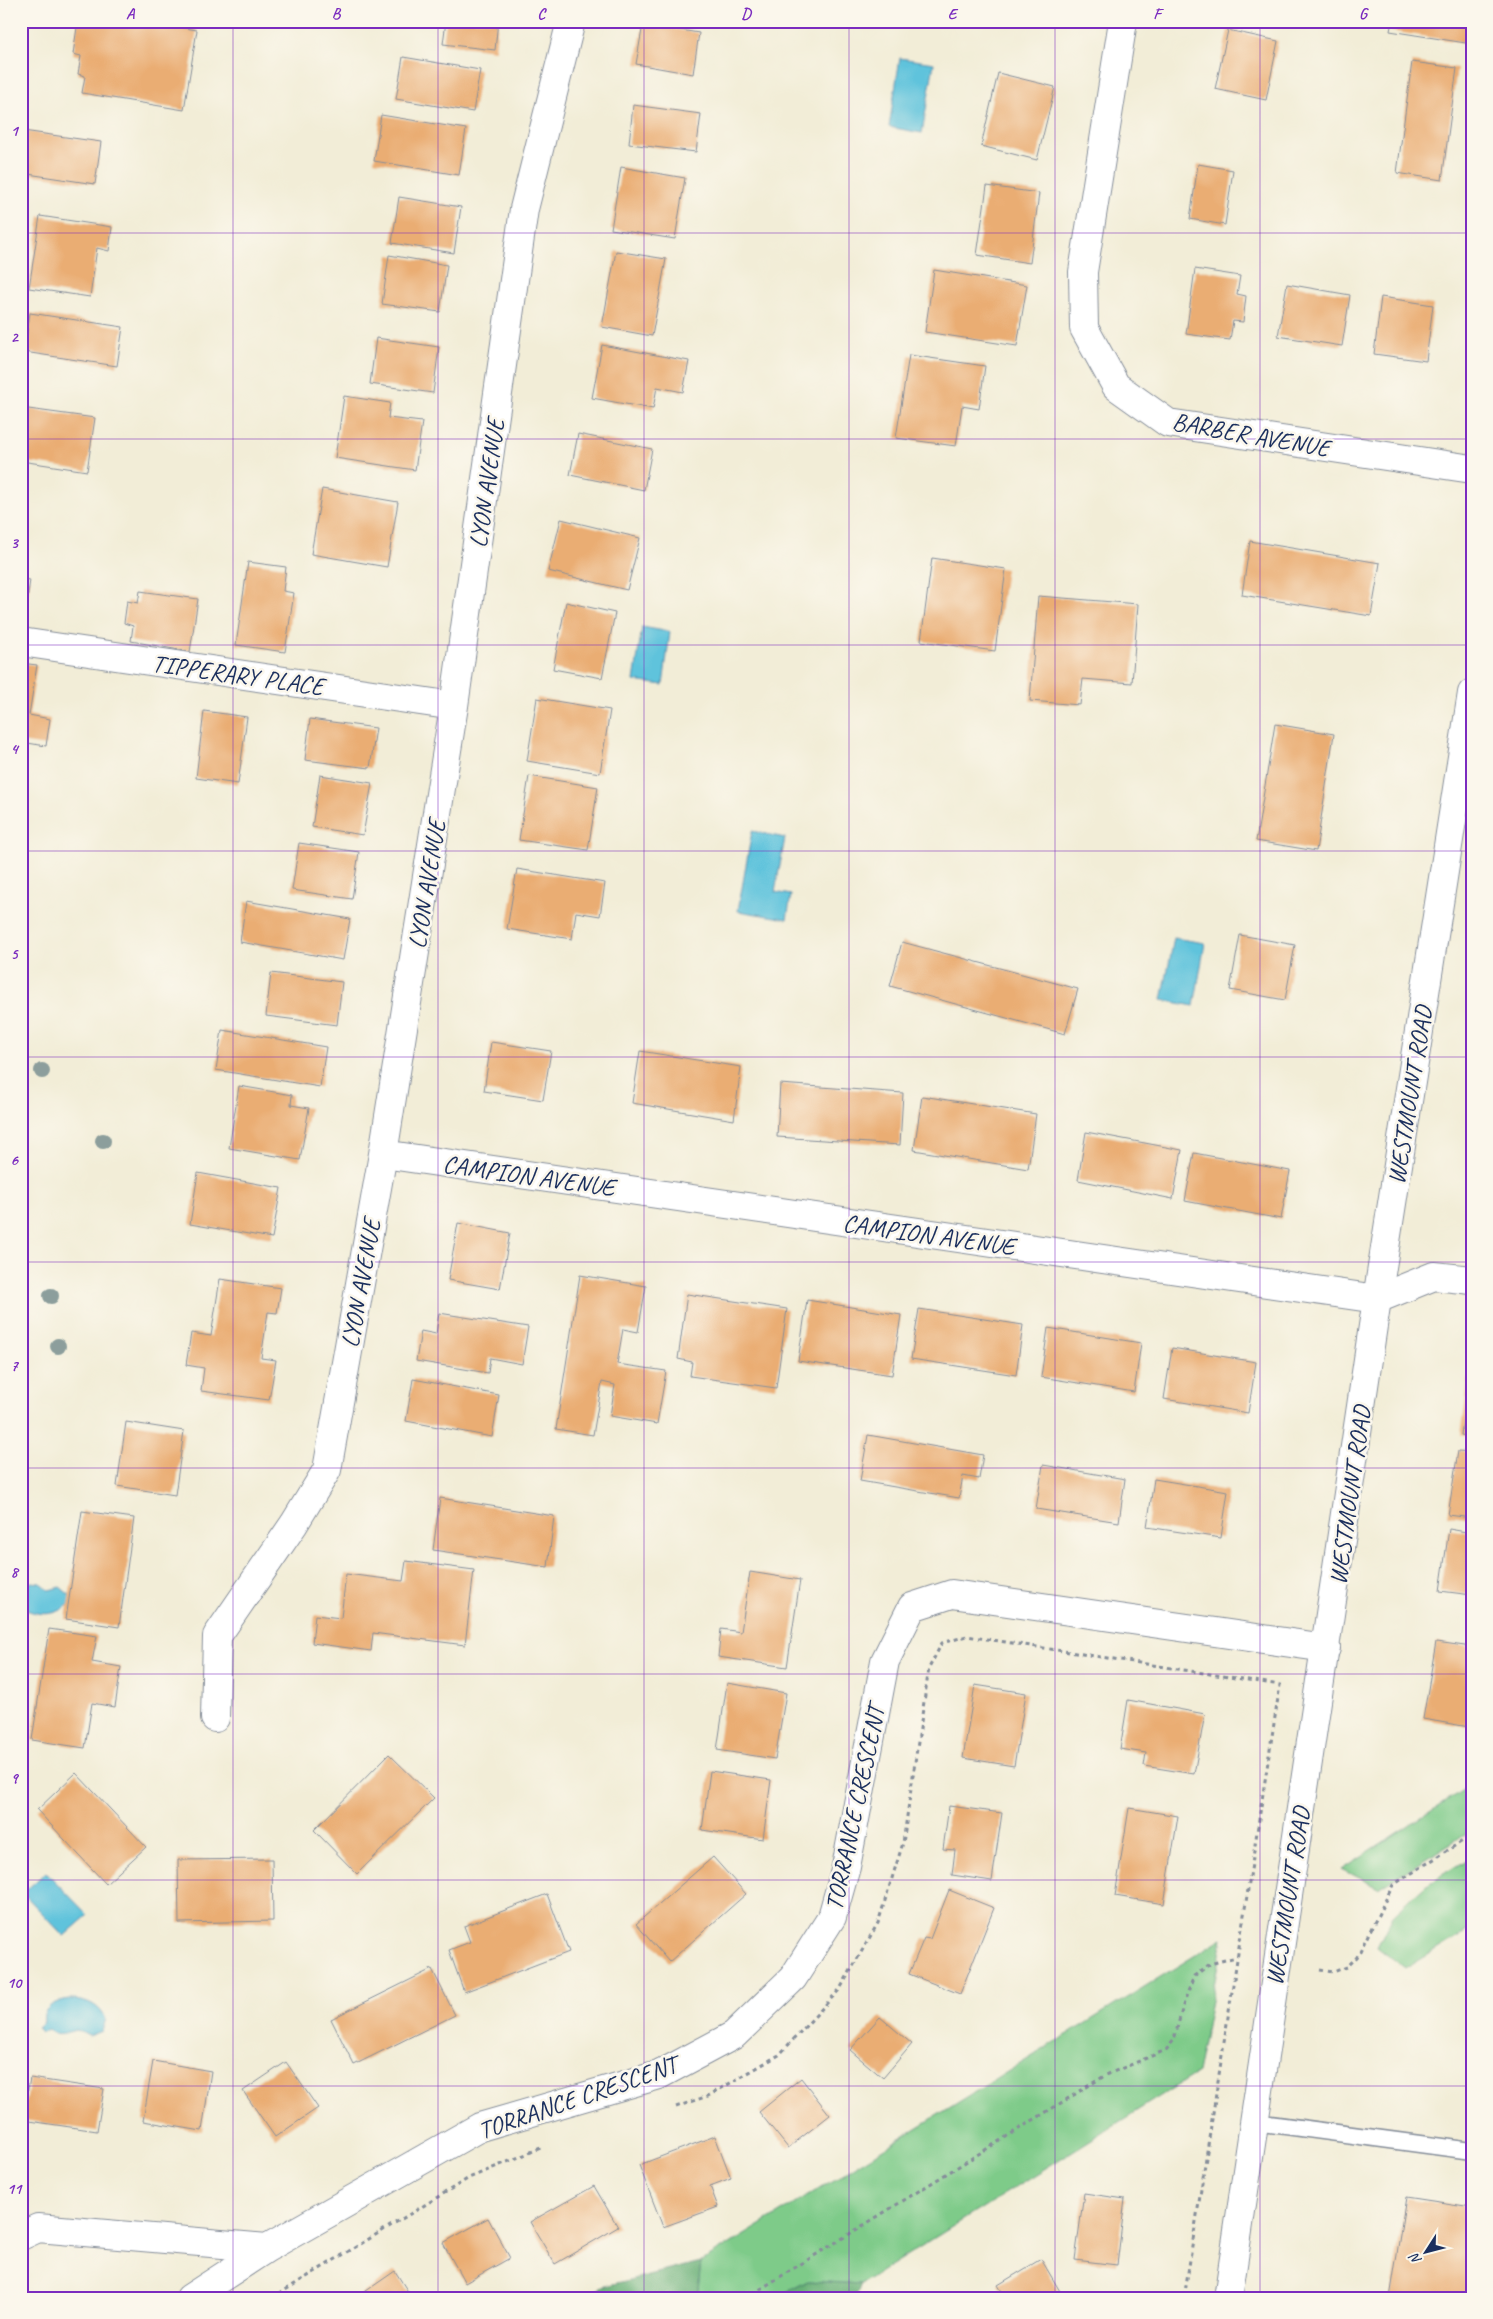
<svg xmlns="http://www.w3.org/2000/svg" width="1493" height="2319" font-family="Caveat,sans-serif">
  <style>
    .green { fill: #7ecb89; stroke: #4c7d74 }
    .forest { fill: #66af75; stroke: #406f6a }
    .water { fill: #5ec3dc; stroke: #3c799d }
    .building { fill: #eaad73 }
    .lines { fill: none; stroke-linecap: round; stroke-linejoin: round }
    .lane-casing { stroke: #868e9a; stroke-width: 19 }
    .street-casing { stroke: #868e9a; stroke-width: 30 }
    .secondary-casing { stroke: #868e9a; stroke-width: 30 }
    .path { stroke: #868e9a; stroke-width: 3; stroke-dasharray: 4 4; stroke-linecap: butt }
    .lane { stroke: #fff; stroke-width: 16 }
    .street { stroke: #fff; stroke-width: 28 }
    .secondary { stroke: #fff; stroke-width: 28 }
    .tree { fill: #8c9e9c }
    .grid { fill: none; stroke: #7b2cbf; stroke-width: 1; stroke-opacity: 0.55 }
    .labels { text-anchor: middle; stroke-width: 5; stroke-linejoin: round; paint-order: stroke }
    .street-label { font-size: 25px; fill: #1b2f5e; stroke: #fbf7ec }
    .neatline { fill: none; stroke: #7b2cbf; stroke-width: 2 }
    .grid-label { font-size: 16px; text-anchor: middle; font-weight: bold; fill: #7b2cbf }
  </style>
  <rect width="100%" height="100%" fill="#fbf7ec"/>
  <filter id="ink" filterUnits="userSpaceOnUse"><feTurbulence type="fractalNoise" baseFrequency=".02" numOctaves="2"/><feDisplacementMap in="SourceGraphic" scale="10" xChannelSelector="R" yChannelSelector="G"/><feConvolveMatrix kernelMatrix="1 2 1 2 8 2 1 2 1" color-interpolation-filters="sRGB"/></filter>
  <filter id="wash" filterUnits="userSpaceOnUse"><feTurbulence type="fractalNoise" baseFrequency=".0096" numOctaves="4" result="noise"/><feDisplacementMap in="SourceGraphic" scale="20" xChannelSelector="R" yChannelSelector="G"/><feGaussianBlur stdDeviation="1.12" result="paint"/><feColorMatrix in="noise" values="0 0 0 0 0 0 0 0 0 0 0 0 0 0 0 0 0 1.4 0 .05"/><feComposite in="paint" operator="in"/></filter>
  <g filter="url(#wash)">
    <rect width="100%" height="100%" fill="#f2edd7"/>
    <path class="green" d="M 1472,1784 L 1472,1830 L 1379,1888 L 1342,1869 Z
      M 1472,1856 L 1472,1928 L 1405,1969 L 1377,1947 L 1393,1915 L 1423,1887 Z
      M 1223,1938 L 1197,2073 L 861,2284 L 808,2281 L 775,2298 L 697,2298 L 701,2262 Z"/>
    <path class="forest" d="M 701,2262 L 697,2298 L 584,2298 L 601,2287 Z
      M 808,2281 L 861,2284 L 855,2298 L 775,2298 Z"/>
    <path class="water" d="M 900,58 L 934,63 L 922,133 L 889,127 Z
      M 642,627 L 670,632 L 663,685 L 634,681 Z
      M 752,831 L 785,838 L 775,892 L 791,895 L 787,919 L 738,911 Z
      M 1174,938 L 1205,943 L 1194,1006 L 1162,1000 Z
      M 32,1582 L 40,1583 L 49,1590 L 60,1587 L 71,1596 L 71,1602 C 58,1617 38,1616 22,1608 L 21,1587 Z
      M 46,1872 L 88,1915 L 64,1936 L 23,1893 Z
      M 69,1999 C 85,1999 99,2004 106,2019 L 102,2031 L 89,2036 L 77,2030 C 67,2031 58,2038 49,2029 L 42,2032 L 38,2027 L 44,2022 C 41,2007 57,2001 69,1999 Z"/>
    <g id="blocks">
      <path class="building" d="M 78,21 L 144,21 L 197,30 L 184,110 L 82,93 L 85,76 L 78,74 L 81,56 L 73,54 Z
        M 446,21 L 498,21 L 495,50 L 443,44 Z
        M 1392,21 L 1472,21 L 1472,44 L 1390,31 Z
        M 643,24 L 699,33 L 693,74 L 636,64 Z
        M 1228,30 L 1278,41 L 1266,100 L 1215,89 Z
        M 403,57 L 480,70 L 473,112 L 396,99 Z
        M 1412,62 L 1457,68 L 1442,180 L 1397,173 Z
        M 998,73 L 1055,87 L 1037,160 L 981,146 Z
        M 633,105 L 701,114 L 696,152 L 629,144 Z
        M 381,115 L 466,129 L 459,175 L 374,161 Z
        M 23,131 L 101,142 L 95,184 L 21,173 Z
        M 1198,164 L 1233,170 L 1225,225 L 1190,219 Z
        M 621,167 L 685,178 L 675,239 L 611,229 Z
        M 987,186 L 1039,193 L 1030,263 L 977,255 Z
        M 399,197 L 461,207 L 454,253 L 392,243 Z
        M 40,216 L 112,227 L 109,251 L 97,248 L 90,297 L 29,288 Z
        M 616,251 L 666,259 L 652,336 L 602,327 Z
        M 389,255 L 447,265 L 440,312 L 382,304 Z
        M 1195,269 L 1240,276 L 1237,294 L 1246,296 L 1243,322 L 1233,321 L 1230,340 L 1186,334 Z
        M 934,270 L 1027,285 L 1017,346 L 925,332 Z
        M 1287,284 L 1350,295 L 1342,346 L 1278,336 Z
        M 1381,297 L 1433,305 L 1426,361 L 1374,354 Z
        M 30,313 L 123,327 L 117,366 L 24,352 Z
        M 376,338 L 439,347 L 433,393 L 370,384 Z
        M 602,345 L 689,361 L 683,392 L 657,387 L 653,409 L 592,398 Z
        M 909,355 L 985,366 L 979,409 L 962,406 L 956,446 L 896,438 Z
        M 344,396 L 390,403 L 388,418 L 422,422 L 415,470 L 335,458 Z
        M 21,408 L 95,418 L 87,471 L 21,461 Z
        M 578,434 L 652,449 L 644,490 L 570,475 Z
        M 322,489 L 398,502 L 387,567 L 311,554 Z
        M 561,519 L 640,538 L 627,590 L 548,571 Z
        M 1250,541 L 1380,563 L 1371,616 L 1242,595 Z
        M 932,558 L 1006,569 L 995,651 L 921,641 Z
        M 248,562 L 286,567 L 283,591 L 294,593 L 285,652 L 236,645 Z
        M 21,579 L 30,580 L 23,629 L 21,628 Z
        M 140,591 L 198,599 L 190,652 L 131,641 L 133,626 L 124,623 L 127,601 L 138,603 Z
        M 1038,596 L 1138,604 L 1132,683 L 1083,679 L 1080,705 L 1030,701 Z
        M 566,602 L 615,613 L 602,678 L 553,669 Z
        M 21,663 L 37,665 L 29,715 L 50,719 L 46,746 L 21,742 Z
        M 537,698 L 610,710 L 600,773 L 527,761 Z
        M 204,711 L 247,717 L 238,784 L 196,778 Z
        M 310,719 L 376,728 L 370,768 L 305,760 Z
        M 1275,724 L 1334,734 L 1316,851 L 1256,841 Z
        M 320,775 L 372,783 L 363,835 L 312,827 Z
        M 529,776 L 598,787 L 588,850 L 519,840 Z
        M 299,843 L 359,852 L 352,899 L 292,890 Z
        M 517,869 L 605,883 L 600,916 L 576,912 L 572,939 L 507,929 Z
        M 246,901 L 350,919 L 343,960 L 240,942 Z
        M 1240,935 L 1295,945 L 1285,1000 L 1230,990 Z
        M 902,942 L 1078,989 L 1065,1034 L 890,986 Z
        M 271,973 L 342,982 L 337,1025 L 266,1016 Z
        M 222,1030 L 326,1047 L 320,1087 L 216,1070 Z
        M 491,1042 L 551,1051 L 543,1100 L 484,1091 Z
        M 640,1051 L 741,1067 L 734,1120 L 632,1103 Z
        M 780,1084 L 903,1093 L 900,1145 L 777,1137 Z
        M 239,1086 L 292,1095 L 291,1105 L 309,1108 L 300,1160 L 229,1148 Z
        M 922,1096 L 1036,1114 L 1028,1169 L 914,1150 Z
        M 1086,1132 L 1182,1150 L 1173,1199 L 1078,1180 Z
        M 1194,1153 L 1290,1171 L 1281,1219 L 1185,1201 Z
        M 198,1173 L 281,1188 L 272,1238 L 190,1224 Z
        M 458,1223 L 510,1233 L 500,1289 L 448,1280 Z
        M 580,1275 L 646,1286 L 638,1332 L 623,1329 L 617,1364 L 666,1371 L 657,1424 L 610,1416 L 615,1385 L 602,1382 L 593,1435 L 556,1429 Z
        M 220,1279 L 281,1288 L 277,1313 L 268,1312 L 261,1358 L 276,1360 L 269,1400 L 201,1391 L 204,1368 L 186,1365 L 191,1333 L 211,1336 Z
        M 687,1294 L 787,1309 L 776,1388 L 690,1376 L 692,1362 L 678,1359 Z
        M 807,1300 L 901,1315 L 892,1375 L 798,1361 Z
        M 919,1309 L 1023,1325 L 1016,1375 L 911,1359 Z
        M 439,1313 L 528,1327 L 522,1364 L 490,1358 L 488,1373 L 416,1361 L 421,1331 L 436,1334 Z
        M 1048,1328 L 1141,1343 L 1134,1392 L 1041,1377 Z
        M 1172,1348 L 1256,1362 L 1248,1413 L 1164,1399 Z
        M 1469,1376 L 1472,1377 L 1472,1437 L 1461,1435 Z
        M 413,1379 L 499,1395 L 492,1437 L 406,1421 Z
        M 126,1422 L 184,1431 L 175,1495 L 117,1486 Z
        M 868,1435 L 983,1455 L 979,1479 L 963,1476 L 959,1498 L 860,1481 Z
        M 1458,1451 L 1472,1452 L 1472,1518 L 1448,1515 Z
        M 1043,1465 L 1125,1479 L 1119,1522 L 1036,1509 Z
        M 1154,1479 L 1228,1491 L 1221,1538 L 1147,1527 Z
        M 440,1498 L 554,1516 L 548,1567 L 433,1550 Z
        M 82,1511 L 134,1518 L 119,1627 L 66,1619 Z
        M 1449,1529 L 1472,1533 L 1472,1595 L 1440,1591 Z
        M 406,1561 L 474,1570 L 465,1645 L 373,1633 L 371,1651 L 312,1643 L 315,1615 L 341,1618 L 346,1574 L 403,1581 Z
        M 750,1572 L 800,1580 L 787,1667 L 718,1657 L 721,1629 L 741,1632 Z
        M 49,1629 L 97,1636 L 92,1662 L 121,1667 L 115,1707 L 92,1703 L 85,1748 L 32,1740 Z
        M 1436,1642 L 1472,1647 L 1472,1707 L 1469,1727 L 1423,1719 Z
        M 727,1683 L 786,1693 L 775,1759 L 717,1750 Z
        M 975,1685 L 1026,1693 L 1014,1766 L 963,1758 Z
        M 1128,1700 L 1205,1714 L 1194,1774 L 1144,1766 L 1146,1753 L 1120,1749 Z
        M 389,1754 L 434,1798 L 357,1874 L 314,1830 Z
        M 710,1771 L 771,1780 L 763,1839 L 702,1830 Z
        M 76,1773 L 146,1847 L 106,1884 L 37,1810 Z
        M 949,1806 L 1002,1813 L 992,1881 L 952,1875 L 955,1850 L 943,1849 Z
        M 1129,1808 L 1178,1816 L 1164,1904 L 1115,1896 Z
        M 713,1857 L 746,1894 L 669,1962 L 636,1924 Z
        M 272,1859 L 273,1921 L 179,1923 L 178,1860 Z
        M 949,1890 L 994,1908 L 960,1994 L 909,1974 L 924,1938 L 930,1939 Z
        M 547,1894 L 569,1952 L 464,1992 L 449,1950 L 470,1942 L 464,1926 Z
        M 432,1969 L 455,2015 L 354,2065 L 331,2019 Z
        M 880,2017 L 912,2044 L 883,2078 L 850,2050 Z
        M 153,2061 L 211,2071 L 202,2131 L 143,2121 Z
        M 286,2062 L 318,2108 L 275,2137 L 243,2091 Z
        M 30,2078 L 104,2089 L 97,2131 L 23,2120 Z
        M 801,2078 L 830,2115 L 788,2148 L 759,2112 Z
        M 715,2136 L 731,2178 L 710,2186 L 718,2207 L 663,2227 L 639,2165 Z
        M 594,2186 L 618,2227 L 555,2264 L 530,2222 Z
        M 1084,2193 L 1125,2199 L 1117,2265 L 1075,2260 Z
        M 1406,2197 L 1472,2207 L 1472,2298 L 1390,2298 Z
        M 488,2218 L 510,2258 L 465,2283 L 443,2243 Z
        M 1041,2259 L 1064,2298 L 1006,2298 L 998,2285 Z
        M 395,2271 L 412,2298 L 356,2298 Z"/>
    </g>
  </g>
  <g filter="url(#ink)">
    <use href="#blocks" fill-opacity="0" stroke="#868e9a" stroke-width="1"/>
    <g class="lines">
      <g class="lane-casing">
        <path id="lane" d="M 1255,2122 L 1472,2151"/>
      </g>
      <g class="street-casing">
        <path id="street" d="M 1123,21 L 1083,272 L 1084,328 L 1116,386 L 1168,423 L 1472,469
          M 21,642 L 454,706
          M 383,1154 L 1377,1299 L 1434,1276 L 1472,1280
          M 215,1718 L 217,1636 L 294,1524 L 327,1470 L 383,1154 L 454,706 L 524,209 L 571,21
          M 21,2236 L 38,2228 L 267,2248
          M 190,2298 L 267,2248 L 480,2127 L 659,2075 L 734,2035 L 793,1978 L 832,1917 L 846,1867 L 885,1661 L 912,1607 L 952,1594 L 1326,1648"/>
      </g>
      <g class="secondary-casing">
        <path id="secondary" d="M 1228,2298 L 1377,1299 L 1472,693"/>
      </g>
      <path class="path" d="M 1320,1970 L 1333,1972 L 1347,1967 L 1357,1957 L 1393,1885 L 1472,1835
        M 676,2107 L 708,2096 L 779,2055 L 840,1989 L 878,1923 L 903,1843 L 929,1668 L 942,1643 L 967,1636 L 1280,1685 L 1184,2298
        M 272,2298 L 469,2178 L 543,2147
        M 746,2298 L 1106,2075 L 1166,2050 L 1174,2040 L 1184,2002 L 1194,1976 L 1210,1964 L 1236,1957"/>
      <use href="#lane" class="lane"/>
      <use href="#street" class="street"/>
      <use href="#secondary" class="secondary"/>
    </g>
    <g class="tree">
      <circle cx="42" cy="1071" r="8"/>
      <circle cx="103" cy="1141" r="8"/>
      <circle cx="51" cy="1296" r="8"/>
      <circle cx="58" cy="1346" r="8"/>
    </g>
  </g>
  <path class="grid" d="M 233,21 L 233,2298M 438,21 L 438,2298M 644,21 L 644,2298M 849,21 L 849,2298M 1055,21 L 1055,2298M 1260,21 L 1260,2298M 21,233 L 1472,233M 21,439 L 1472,439M 21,645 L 1472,645M 21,851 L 1472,851M 21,1057 L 1472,1057M 21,1262 L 1472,1262M 21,1468 L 1472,1468M 21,1674 L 1472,1674M 21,1880 L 1472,1880M 21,2086 L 1472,2086"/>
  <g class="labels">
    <g class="street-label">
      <text transform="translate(1251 434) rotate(10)" y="9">BARBER AVENUE</text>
      <text transform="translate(486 483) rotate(-82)" y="9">LYON AVENUE</text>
      <text transform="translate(238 674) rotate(8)" y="9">TIPPERARY PLACE</text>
      <text transform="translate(426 884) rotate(-81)" y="9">LYON AVENUE</text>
      <text transform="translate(1409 1095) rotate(-81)" y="9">WESTMOUNT ROAD</text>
      <text transform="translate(529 1175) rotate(8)" y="9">CAMPION AVENUE</text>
      <text transform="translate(929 1234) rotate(8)" y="9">CAMPION AVENUE</text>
      <text transform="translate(360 1283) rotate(-80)" y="9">LYON AVENUE</text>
      <text transform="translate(1349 1495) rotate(-82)" y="9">WESTMOUNT ROAD</text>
      <text transform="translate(854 1808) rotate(-78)" y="9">TORRANCE CRESCENT</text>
      <text transform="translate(1287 1896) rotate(-81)" y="9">WESTMOUNT ROAD</text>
      <text transform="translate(577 2097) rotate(-19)" y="9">TORRANCE CRESCENT</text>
    </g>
  </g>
  <rect width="1493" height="2319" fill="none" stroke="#fbf7ec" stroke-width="55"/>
  <g transform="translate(1426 2252) rotate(234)" stroke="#fbf7ec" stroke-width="4" paint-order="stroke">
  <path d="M0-4L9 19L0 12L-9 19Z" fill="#1b2f5e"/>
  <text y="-8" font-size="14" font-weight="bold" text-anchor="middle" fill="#1b2f5e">N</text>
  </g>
  <rect x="28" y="28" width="1438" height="2264" class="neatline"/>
  <g class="grid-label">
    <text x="130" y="19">A</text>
    <text x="336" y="19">B</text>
    <text x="541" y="19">C</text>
    <text x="746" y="19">D</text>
    <text x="952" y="19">E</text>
    <text x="1157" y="19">F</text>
    <text x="1363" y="19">G</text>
    <text x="14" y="136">1</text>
    <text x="14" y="342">2</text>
    <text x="14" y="548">3</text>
    <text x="14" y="754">4</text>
    <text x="14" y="959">5</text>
    <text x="14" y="1165">6</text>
    <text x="14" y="1371">7</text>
    <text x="14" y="1577">8</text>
    <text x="14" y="1783">9</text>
    <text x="14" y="1988">10</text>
    <text x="14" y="2194">11</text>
  </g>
</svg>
